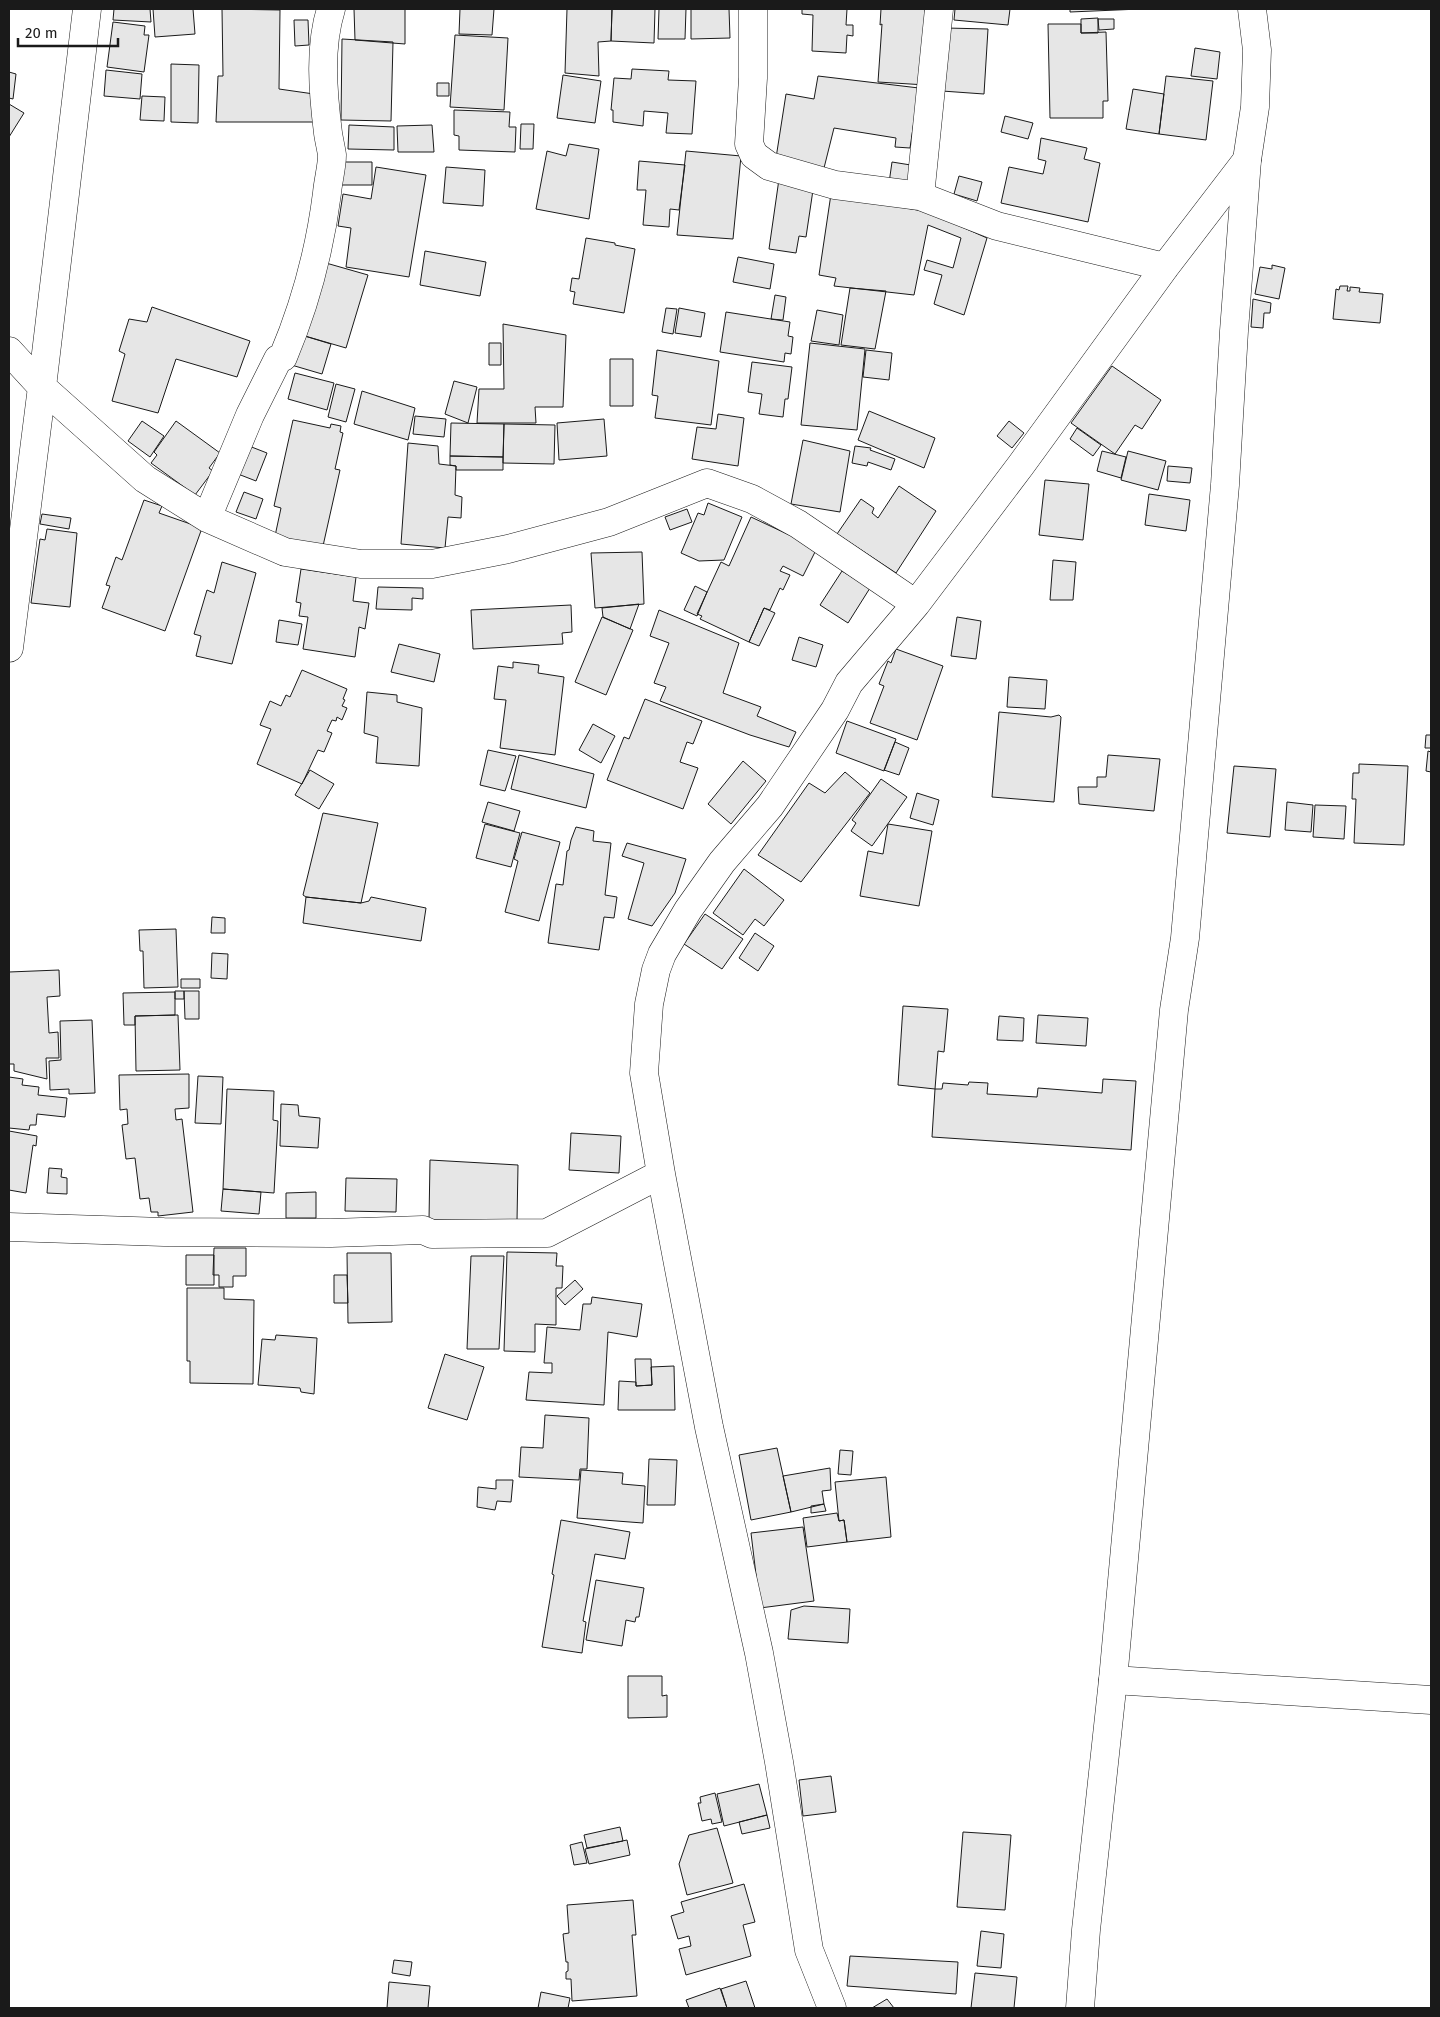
<svg xmlns="http://www.w3.org/2000/svg" width="1440" height="2017" font-family="'Fira Sans',sans-serif">
  <style>
    .building { fill: #e6e6e6; stroke: #1a1a1a }
    .lines { fill: none; stroke-linecap: round; stroke-linejoin: round }
    .minor-casing { stroke: #1a1a1a; stroke-width: 29 }
    .tertiary-casing { stroke: #1a1a1a; stroke-width: 29 }
    .minor { stroke: #fff; stroke-width: 28 }
    .tertiary { stroke: #fff; stroke-width: 28 }
  </style>
  <rect width="100%" height="100%" fill="#fff"/>
  <path class="building" d="M 114,9 L 150,9 L 151,22 L 113,20 Z
    M 153,9 L 193,9 L 195,34 L 155,37 Z
    M 222,9 L 280,10 L 279,89 L 314,94 L 314,122 L 216,122 L 218,76 L 223,76 Z
    M 354,9 L 405,9 L 405,44 L 355,40 Z
    M 460,9 L 494,9 L 492,35 L 459,34 Z
    M 567,9 L 612,9 L 611,41 L 598,42 L 599,76 L 565,73 Z
    M 612,9 L 655,9 L 654,43 L 611,41 Z
    M 659,9 L 686,9 L 685,39 L 658,39 Z
    M 691,9 L 729,9 L 730,38 L 691,39 Z
    M 802,9 L 849,9 L 847,9 L 846,25 L 853,25 L 853,36 L 847,35 L 846,53 L 812,51 L 813,15 L 802,14 Z
    M 881,9 L 925,9 L 926,85 L 878,82 L 882,24 L 880,25 Z
    M 955,9 L 1010,9 L 1008,25 L 954,20 Z
    M 1070,9 L 1140,9 L 1070,12 Z
    M 1098,18 L 1098,33 L 1081,33 L 1081,19 Z
    M 1098,19 L 1114,19 L 1114,29 L 1099,30 Z
    M 294,20 L 308,20 L 309,45 L 295,46 Z
    M 113,22 L 145,26 L 144,35 L 149,35 L 144,72 L 107,67 Z
    M 1048,24 L 1081,24 L 1081,33 L 1106,32 L 1108,101 L 1103,101 L 1103,118 L 1050,118 Z
    M 946,28 L 988,29 L 984,94 L 942,91 Z
    M 455,35 L 508,38 L 504,110 L 450,107 Z
    M 342,39 L 393,42 L 391,121 L 341,120 Z
    M 1195,48 L 1220,52 L 1217,79 L 1191,76 Z
    M 171,64 L 199,65 L 198,123 L 171,122 Z
    M 632,69 L 669,71 L 668,80 L 696,81 L 692,134 L 666,133 L 668,113 L 644,111 L 643,126 L 613,122 L 613,110 L 611,110 L 614,78 L 631,79 Z
    M 106,70 L 142,74 L 140,99 L 104,96 Z
    M 9,72 L 16,74 L 13,99 L 9,98 Z
    M 563,75 L 601,81 L 595,123 L 557,118 Z
    M 818,76 L 919,88 L 910,148 L 895,147 L 896,138 L 834,128 L 824,168 L 776,158 L 786,94 L 814,99 Z
    M 1166,76 L 1213,81 L 1206,140 L 1159,134 Z
    M 437,83 L 449,83 L 449,96 L 437,96 Z
    M 1133,89 L 1164,94 L 1159,134 L 1126,129 Z
    M 142,96 L 165,97 L 164,121 L 140,120 Z
    M 9,104 L 24,113 L 9,137 Z
    M 454,110 L 510,112 L 509,127 L 516,127 L 515,152 L 459,150 L 459,136 L 454,135 Z
    M 1005,116 L 1033,123 L 1028,139 L 1001,132 Z
    M 521,124 L 534,124 L 533,149 L 520,149 Z
    M 349,125 L 394,127 L 394,150 L 348,149 Z
    M 432,125 L 434,152 L 398,152 L 397,126 Z
    M 1041,138 L 1087,148 L 1084,159 L 1100,163 L 1088,222 L 1001,203 L 1009,167 L 1043,174 L 1046,161 L 1038,159 Z
    M 569,144 L 599,149 L 589,219 L 536,209 L 547,151 L 566,156 Z
    M 686,151 L 741,156 L 733,239 L 677,235 Z
    M 639,161 L 685,165 L 679,210 L 670,209 L 669,227 L 643,225 L 646,190 L 637,190 Z
    M 341,162 L 372,162 L 372,185 L 341,185 Z
    M 892,162 L 917,166 L 914,187 L 889,183 Z
    M 376,167 L 426,175 L 409,277 L 346,267 L 351,228 L 338,226 L 343,194 L 371,199 Z
    M 446,167 L 485,170 L 483,206 L 443,203 Z
    M 959,176 L 982,182 L 977,201 L 954,194 Z
    M 779,179 L 813,190 L 806,237 L 799,236 L 796,253 L 769,249 Z
    M 831,194 L 928,212 L 987,238 L 964,315 L 934,304 L 942,275 L 924,270 L 927,260 L 953,268 L 961,238 L 928,225 L 914,295 L 834,286 L 836,278 L 819,275 Z
    M 586,238 L 615,243 L 615,245 L 635,249 L 624,313 L 573,304 L 575,292 L 570,291 L 572,278 L 579,279 Z
    M 425,251 L 486,262 L 480,296 L 420,285 Z
    M 738,257 L 774,264 L 770,289 L 733,282 Z
    M 326,263 L 368,275 L 346,348 L 305,336 Z
    M 1272,265 L 1285,268 L 1279,299 L 1255,294 L 1260,267 L 1272,269 Z
    M 1340,286 L 1348,286 L 1347,291 L 1350,291 L 1350,287 L 1360,288 L 1359,292 L 1383,294 L 1380,323 L 1333,319 L 1336,289 L 1339,290 Z
    M 850,288 L 886,291 L 875,349 L 841,345 Z
    M 775,295 L 786,297 L 783,320 L 771,319 Z
    M 1253,299 L 1271,303 L 1270,313 L 1264,313 L 1263,328 L 1251,327 Z
    M 152,307 L 250,341 L 237,377 L 176,359 L 158,413 L 112,401 L 125,354 L 119,351 L 129,319 L 147,322 Z
    M 666,308 L 677,309 L 673,334 L 662,332 Z
    M 679,308 L 705,313 L 701,337 L 675,333 Z
    M 817,310 L 843,315 L 839,345 L 811,341 Z
    M 726,312 L 790,322 L 788,336 L 793,337 L 791,354 L 785,353 L 784,362 L 720,352 Z
    M 503,324 L 566,335 L 563,407 L 535,407 L 536,423 L 477,423 L 479,389 L 504,389 Z
    M 298,334 L 331,344 L 322,374 L 288,364 Z
    M 489,343 L 501,343 L 501,365 L 489,365 Z
    M 810,343 L 865,349 L 857,430 L 801,425 Z
    M 657,350 L 719,361 L 711,425 L 655,418 L 658,396 L 652,395 Z
    M 866,350 L 892,353 L 889,380 L 863,377 Z
    M 610,359 L 633,359 L 633,406 L 610,406 Z
    M 752,362 L 792,367 L 788,399 L 785,399 L 783,417 L 759,414 L 762,394 L 748,392 Z
    M 1112,366 L 1161,400 L 1142,429 L 1135,425 L 1115,454 L 1071,423 Z
    M 295,373 L 334,383 L 327,410 L 288,399 Z
    M 454,381 L 477,387 L 468,423 L 445,414 Z
    M 336,384 L 355,389 L 346,422 L 328,417 Z
    M 362,391 L 415,408 L 408,440 L 354,424 Z
    M 869,411 L 935,438 L 924,468 L 858,440 Z
    M 718,414 L 744,418 L 738,466 L 692,459 L 697,427 L 716,429 Z
    M 415,416 L 446,419 L 444,437 L 413,434 Z
    M 604,419 L 607,456 L 559,460 L 557,423 Z
    M 293,420 L 330,428 L 331,424 L 341,426 L 340,432 L 343,433 L 335,469 L 340,470 L 323,546 L 275,536 L 281,508 L 274,506 Z
    M 142,421 L 164,436 L 150,457 L 128,441 Z
    M 176,421 L 220,453 L 209,468 L 213,471 L 195,495 L 151,463 L 157,455 L 154,452 Z
    M 1009,421 L 1024,433 L 1012,448 L 997,436 Z
    M 451,423 L 504,424 L 503,457 L 450,456 Z
    M 504,424 L 555,425 L 554,464 L 503,463 Z
    M 1077,428 L 1101,445 L 1093,456 L 1070,439 Z
    M 803,440 L 850,451 L 840,512 L 791,504 Z
    M 408,443 L 438,446 L 439,464 L 456,466 L 455,495 L 462,497 L 461,518 L 448,517 L 445,548 L 401,544 Z
    M 249,446 L 267,453 L 256,481 L 238,474 Z
    M 855,446 L 871,448 L 870,450 L 895,459 L 891,470 L 868,462 L 867,466 L 852,463 Z
    M 1102,451 L 1126,457 L 1121,478 L 1097,471 Z
    M 1128,451 L 1166,461 L 1158,490 L 1121,480 Z
    M 450,456 L 503,457 L 503,470 L 456,470 L 456,466 L 450,465 Z
    M 1168,466 L 1192,468 L 1190,483 L 1167,481 Z
    M 1045,480 L 1089,484 L 1083,540 L 1039,535 Z
    M 899,486 L 936,511 L 896,573 L 837,534 L 861,499 L 874,508 L 872,513 L 878,518 Z
    M 244,492 L 263,499 L 256,519 L 236,512 Z
    M 1149,494 L 1190,500 L 1186,531 L 1145,525 Z
    M 144,500 L 162,506 L 159,513 L 202,528 L 165,631 L 102,608 L 110,586 L 106,585 L 116,557 L 122,560 Z
    M 708,503 L 742,517 L 724,560 L 699,561 L 681,553 L 698,513 L 704,515 Z
    M 687,509 L 692,522 L 670,530 L 665,517 Z
    M 42,514 L 71,518 L 69,529 L 40,524 Z
    M 751,517 L 817,548 L 803,576 L 783,566 L 780,571 L 790,575 L 783,590 L 780,588 L 770,610 L 764,608 L 749,642 L 700,619 L 702,616 L 697,614 L 721,562 L 729,566 Z
    M 47,529 L 77,533 L 70,607 L 31,603 L 40,539 L 45,540 Z
    M 642,552 L 644,604 L 595,608 L 591,553 Z
    M 1053,560 L 1076,562 L 1073,600 L 1050,600 Z
    M 222,562 L 256,573 L 232,664 L 196,656 L 201,636 L 194,634 L 207,590 L 214,593 Z
    M 301,569 L 356,577 L 353,601 L 369,603 L 365,629 L 359,627 L 355,657 L 303,649 L 308,617 L 299,616 L 301,603 L 296,602 Z
    M 842,571 L 870,588 L 848,623 L 820,605 Z
    M 695,586 L 707,592 L 697,616 L 684,610 Z
    M 378,587 L 423,588 L 423,599 L 412,598 L 412,610 L 376,609 Z
    M 639,604 L 630,629 L 603,617 L 602,608 Z
    M 571,605 L 572,632 L 562,633 L 563,644 L 473,649 L 471,610 Z
    M 764,608 L 775,613 L 759,646 L 749,642 Z
    M 659,610 L 739,643 L 723,693 L 761,707 L 757,716 L 796,732 L 789,747 L 750,735 L 660,701 L 666,687 L 654,683 L 669,643 L 650,636 Z
    M 602,617 L 633,630 L 606,695 L 575,682 Z
    M 957,617 L 981,621 L 976,659 L 951,656 Z
    M 279,620 L 302,624 L 298,645 L 276,642 Z
    M 799,637 L 823,645 L 816,667 L 792,660 Z
    M 399,644 L 440,654 L 434,682 L 391,672 Z
    M 896,649 L 943,666 L 917,740 L 870,723 L 884,686 L 879,684 L 888,661 L 891,663 Z
    M 513,662 L 539,665 L 538,673 L 564,677 L 555,755 L 500,748 L 506,700 L 494,699 L 498,666 L 513,668 Z
    M 302,670 L 347,689 L 343,699 L 345,700 L 342,706 L 347,708 L 342,720 L 337,717 L 336,721 L 332,720 L 327,731 L 332,733 L 324,752 L 318,750 L 302,784 L 257,764 L 271,729 L 260,725 L 270,701 L 281,706 L 286,695 L 290,697 Z
    M 1009,677 L 1047,680 L 1045,709 L 1007,707 Z
    M 367,692 L 397,695 L 397,702 L 422,708 L 419,766 L 376,763 L 378,737 L 364,733 Z
    M 645,699 L 702,721 L 693,744 L 687,742 L 680,762 L 698,768 L 683,809 L 607,780 L 624,737 L 629,739 Z
    M 999,712 L 1051,717 L 1059,715 L 1061,717 L 1054,802 L 992,797 Z
    M 847,721 L 896,739 L 884,771 L 836,753 Z
    M 593,724 L 615,736 L 601,763 L 579,750 Z
    M 1426,735 L 1431,735 L 1431,748 L 1425,748 Z
    M 895,742 L 909,748 L 899,775 L 884,770 Z
    M 488,750 L 516,756 L 505,791 L 480,785 Z
    M 1428,751 L 1431,752 L 1431,772 L 1426,771 Z
    M 519,755 L 594,774 L 586,808 L 511,789 Z
    M 1108,755 L 1160,759 L 1154,811 L 1079,804 L 1078,787 L 1097,787 L 1097,777 L 1106,777 Z
    M 743,761 L 766,781 L 731,824 L 708,804 Z
    M 1359,764 L 1408,766 L 1404,845 L 1354,843 L 1356,799 L 1352,799 L 1353,773 L 1359,773 Z
    M 1234,766 L 1276,769 L 1270,837 L 1227,833 Z
    M 310,770 L 334,784 L 319,809 L 295,795 Z
    M 845,772 L 870,793 L 801,882 L 758,855 L 809,783 L 825,793 Z
    M 881,779 L 907,797 L 872,846 L 851,831 L 856,823 L 852,820 Z
    M 917,793 L 939,800 L 933,825 L 910,818 Z
    M 488,802 L 520,811 L 514,831 L 482,822 Z
    M 1287,802 L 1313,805 L 1311,832 L 1285,830 Z
    M 1315,805 L 1346,806 L 1344,839 L 1313,837 Z
    M 323,813 L 378,823 L 361,903 L 306,897 L 303,895 Z
    M 485,824 L 520,833 L 511,867 L 476,858 Z
    M 888,824 L 932,831 L 919,906 L 860,896 L 868,851 L 883,854 Z
    M 576,827 L 594,831 L 593,841 L 611,843 L 605,895 L 617,897 L 614,918 L 604,917 L 599,950 L 548,943 L 556,884 L 563,885 L 567,851 L 569,850 L 571,840 Z
    M 522,832 L 560,842 L 539,921 L 505,912 L 518,861 L 514,859 Z
    M 627,843 L 686,859 L 675,893 L 652,926 L 628,919 L 644,863 L 622,856 Z
    M 744,869 L 784,900 L 764,926 L 755,919 L 743,935 L 713,913 Z
    M 306,897 L 361,903 L 369,901 L 371,897 L 426,908 L 421,941 L 303,923 Z
    M 705,914 L 743,939 L 722,969 L 684,944 Z
    M 212,917 L 225,918 L 225,933 L 211,933 Z
    M 176,929 L 178,987 L 144,988 L 143,951 L 140,951 L 139,930 Z
    M 755,933 L 774,946 L 758,971 L 739,958 Z
    M 212,953 L 228,954 L 227,979 L 211,978 Z
    M 59,970 L 60,996 L 47,997 L 49,1033 L 58,1032 L 59,1058 L 46,1058 L 47,1079 L 14,1071 L 14,1064 L 9,1064 L 9,972 Z
    M 181,979 L 200,979 L 200,988 L 181,988 Z
    M 175,991 L 184,991 L 184,999 L 175,999 Z
    M 184,991 L 199,991 L 199,1019 L 185,1019 Z
    M 175,992 L 175,1015 L 135,1016 L 135,1025 L 124,1025 L 123,993 Z
    M 903,1006 L 948,1009 L 944,1052 L 938,1051 L 935,1089 L 898,1085 Z
    M 178,1015 L 180,1070 L 136,1071 L 135,1016 Z
    M 1038,1015 L 1088,1018 L 1086,1046 L 1036,1043 Z
    M 999,1016 L 1024,1018 L 1023,1041 L 997,1040 Z
    M 92,1020 L 95,1093 L 69,1094 L 69,1089 L 50,1090 L 49,1061 L 61,1060 L 60,1021 Z
    M 189,1074 L 189,1108 L 175,1109 L 176,1120 L 182,1119 L 193,1212 L 158,1216 L 158,1212 L 151,1212 L 149,1198 L 140,1199 L 135,1158 L 126,1159 L 122,1125 L 128,1124 L 127,1109 L 120,1110 L 119,1075 Z
    M 198,1076 L 223,1077 L 221,1124 L 195,1123 Z
    M 9,1077 L 23,1079 L 22,1085 L 39,1087 L 38,1095 L 67,1098 L 65,1117 L 37,1114 L 36,1125 L 30,1125 L 29,1130 L 9,1128 Z
    M 1103,1079 L 1136,1081 L 1131,1150 L 932,1137 L 935,1089 L 942,1089 L 943,1083 L 968,1085 L 969,1082 L 988,1083 L 987,1094 L 1037,1097 L 1038,1088 L 1102,1093 Z
    M 227,1089 L 274,1091 L 273,1120 L 278,1121 L 274,1193 L 223,1189 Z
    M 281,1104 L 298,1105 L 299,1116 L 320,1118 L 318,1148 L 280,1146 Z
    M 9,1131 L 37,1136 L 36,1146 L 33,1145 L 26,1193 L 9,1190 Z
    M 571,1133 L 621,1136 L 619,1173 L 569,1170 Z
    M 430,1160 L 518,1165 L 517,1221 L 429,1220 Z
    M 49,1168 L 62,1169 L 61,1177 L 67,1178 L 67,1194 L 47,1193 Z
    M 346,1178 L 397,1179 L 396,1212 L 345,1211 Z
    M 223,1189 L 261,1192 L 259,1214 L 221,1211 Z
    M 316,1192 L 316,1218 L 286,1218 L 286,1193 Z
    M 214,1248 L 246,1248 L 246,1276 L 233,1276 L 233,1287 L 219,1287 L 219,1275 L 213,1275 Z
    M 507,1252 L 557,1253 L 556,1266 L 563,1266 L 562,1288 L 556,1288 L 556,1325 L 535,1324 L 535,1352 L 504,1351 Z
    M 347,1253 L 391,1253 L 392,1322 L 348,1323 Z
    M 186,1255 L 214,1255 L 214,1285 L 186,1285 Z
    M 471,1256 L 504,1256 L 499,1349 L 467,1349 Z
    M 334,1275 L 347,1275 L 348,1303 L 334,1303 Z
    M 575,1280 L 583,1289 L 565,1305 L 557,1296 Z
    M 187,1288 L 224,1288 L 224,1299 L 254,1300 L 253,1384 L 190,1383 L 190,1361 L 187,1361 Z
    M 592,1297 L 642,1304 L 637,1337 L 608,1332 L 604,1405 L 526,1400 L 529,1372 L 552,1373 L 552,1363 L 544,1363 L 547,1327 L 580,1330 L 583,1304 L 591,1304 Z
    M 276,1335 L 317,1338 L 314,1394 L 301,1392 L 300,1388 L 258,1385 L 262,1339 L 275,1340 Z
    M 445,1354 L 484,1367 L 467,1420 L 428,1408 Z
    M 635,1359 L 651,1359 L 652,1385 L 636,1386 Z
    M 674,1366 L 675,1410 L 618,1410 L 619,1381 L 636,1382 L 636,1386 L 652,1385 L 651,1367 Z
    M 545,1415 L 589,1418 L 587,1469 L 580,1469 L 579,1480 L 519,1477 L 521,1447 L 543,1448 Z
    M 777,1448 L 791,1512 L 751,1520 L 739,1455 Z
    M 840,1450 L 853,1451 L 851,1475 L 838,1474 Z
    M 649,1459 L 677,1460 L 675,1505 L 647,1505 Z
    M 830,1468 L 831,1490 L 822,1491 L 824,1504 L 791,1512 L 783,1476 Z
    M 581,1470 L 623,1473 L 622,1484 L 645,1486 L 643,1523 L 577,1518 Z
    M 886,1477 L 891,1537 L 847,1542 L 844,1520 L 839,1521 L 835,1482 Z
    M 496,1480 L 513,1480 L 511,1502 L 497,1501 L 495,1510 L 477,1507 L 478,1487 L 496,1489 Z
    M 824,1504 L 826,1511 L 811,1513 L 811,1506 Z
    M 837,1513 L 839,1521 L 844,1520 L 847,1542 L 807,1547 L 803,1518 Z
    M 561,1520 L 630,1532 L 625,1559 L 595,1554 L 583,1621 L 586,1622 L 582,1653 L 542,1647 L 554,1575 L 552,1574 Z
    M 803,1527 L 814,1601 L 760,1608 L 751,1533 Z
    M 596,1580 L 644,1588 L 639,1617 L 636,1617 L 635,1622 L 626,1620 L 622,1646 L 586,1640 Z
    M 804,1606 L 850,1609 L 848,1643 L 788,1639 L 791,1610 Z
    M 628,1676 L 662,1676 L 662,1696 L 667,1695 L 667,1717 L 628,1718 Z
    M 831,1776 L 836,1812 L 803,1816 L 799,1780 Z
    M 759,1784 L 767,1815 L 724,1826 L 717,1794 Z
    M 715,1793 L 722,1822 L 712,1824 L 711,1819 L 702,1821 L 698,1803 L 701,1803 L 700,1797 Z
    M 767,1815 L 770,1828 L 742,1834 L 739,1822 Z
    M 620,1827 L 623,1841 L 587,1848 L 584,1835 Z
    M 717,1828 L 733,1883 L 687,1895 L 679,1864 L 689,1835 Z
    M 963,1832 L 1011,1835 L 1005,1910 L 957,1907 Z
    M 627,1840 L 630,1855 L 589,1864 L 585,1849 Z
    M 582,1842 L 587,1863 L 574,1865 L 570,1845 Z
    M 744,1884 L 755,1922 L 743,1925 L 751,1956 L 686,1975 L 679,1949 L 691,1946 L 689,1936 L 678,1939 L 671,1916 L 684,1912 L 681,1902 Z
    M 633,1900 L 636,1935 L 632,1935 L 637,1996 L 572,2001 L 571,1979 L 566,1979 L 566,1972 L 568,1971 L 568,1962 L 566,1962 L 563,1934 L 569,1933 L 567,1905 Z
    M 981,1931 L 1004,1934 L 1001,1968 L 977,1966 Z
    M 850,1956 L 958,1962 L 956,1994 L 847,1986 Z
    M 394,1960 L 412,1962 L 410,1976 L 392,1973 Z
    M 975,1973 L 1017,1977 L 1014,2008 L 971,2008 Z
    M 746,1981 L 755,2008 L 727,2008 L 721,1989 Z
    M 389,1982 L 430,1986 L 428,2008 L 387,2008 Z
    M 720,1988 L 727,2008 L 689,2008 L 686,2000 Z
    M 541,1992 L 570,1998 L 568,2008 L 538,2008 Z
    M 887,1999 L 894,2008 L 872,2008 Z"/>
  <g class="lines">
    <g class="minor-casing">
      <path id="minor" d="M 753,9 L 753,78 L 749,144 L 754,155 L 769,166 L 835,185 L 920,196 L 997,226 L 1165,267
        M 920,196 L 939,9
        M 9,351 L 42,387 L 145,479 L 207,518 L 285,552 L 361,564 L 432,564 L 508,549 L 609,522 L 707,483 L 752,499 L 798,524 L 916,604
        M 207,518 L 250,415 L 278,359 L 283,357 C 305,305 320,249 327,193 C 328,181 332,167 332,155 C 331,148 329,140 328,133 C 323,93 319,47 331,9
        M 9,648 L 42,387 L 87,9
        M 9,1227 L 164,1232 L 331,1233 L 423,1230 L 432,1234 L 547,1233 L 661,1174
        M 1113,1680 L 1431,1700
        M 832,2008 L 809,1950 L 779,1762 L 759,1653 L 709,1427 L 661,1174 L 644,1073 L 649,1004 L 656,970 L 662,954 L 688,910 L 722,862 L 770,806 L 835,710 L 849,683 L 916,604 L 1021,465 L 1165,267 L 1247,160"/>
    </g>
    <g class="tertiary-casing">
      <path id="tertiary" d="M 1080,2008 L 1086,1930 L 1113,1680 L 1174,1010 L 1185,938 L 1225,485 L 1234,331 L 1247,160 L 1255,107 L 1257,50 L 1252,9"/>
    </g>
    <use href="#minor" class="minor"/>
    <use href="#tertiary" class="tertiary"/>
  </g>
  <rect width="1440" height="2017" fill="none" stroke="#1a1a1a" stroke-width="20"/>
  <path d="M18 38v8h100v-8" fill="none" stroke="#1a1a1a" stroke-width="2.5"/>
  <text x="25" y="38" font-size="15" fill="#1a1a1a" stroke="#ffffff" stroke-width="4" paint-order="stroke">20 m</text>
</svg>
